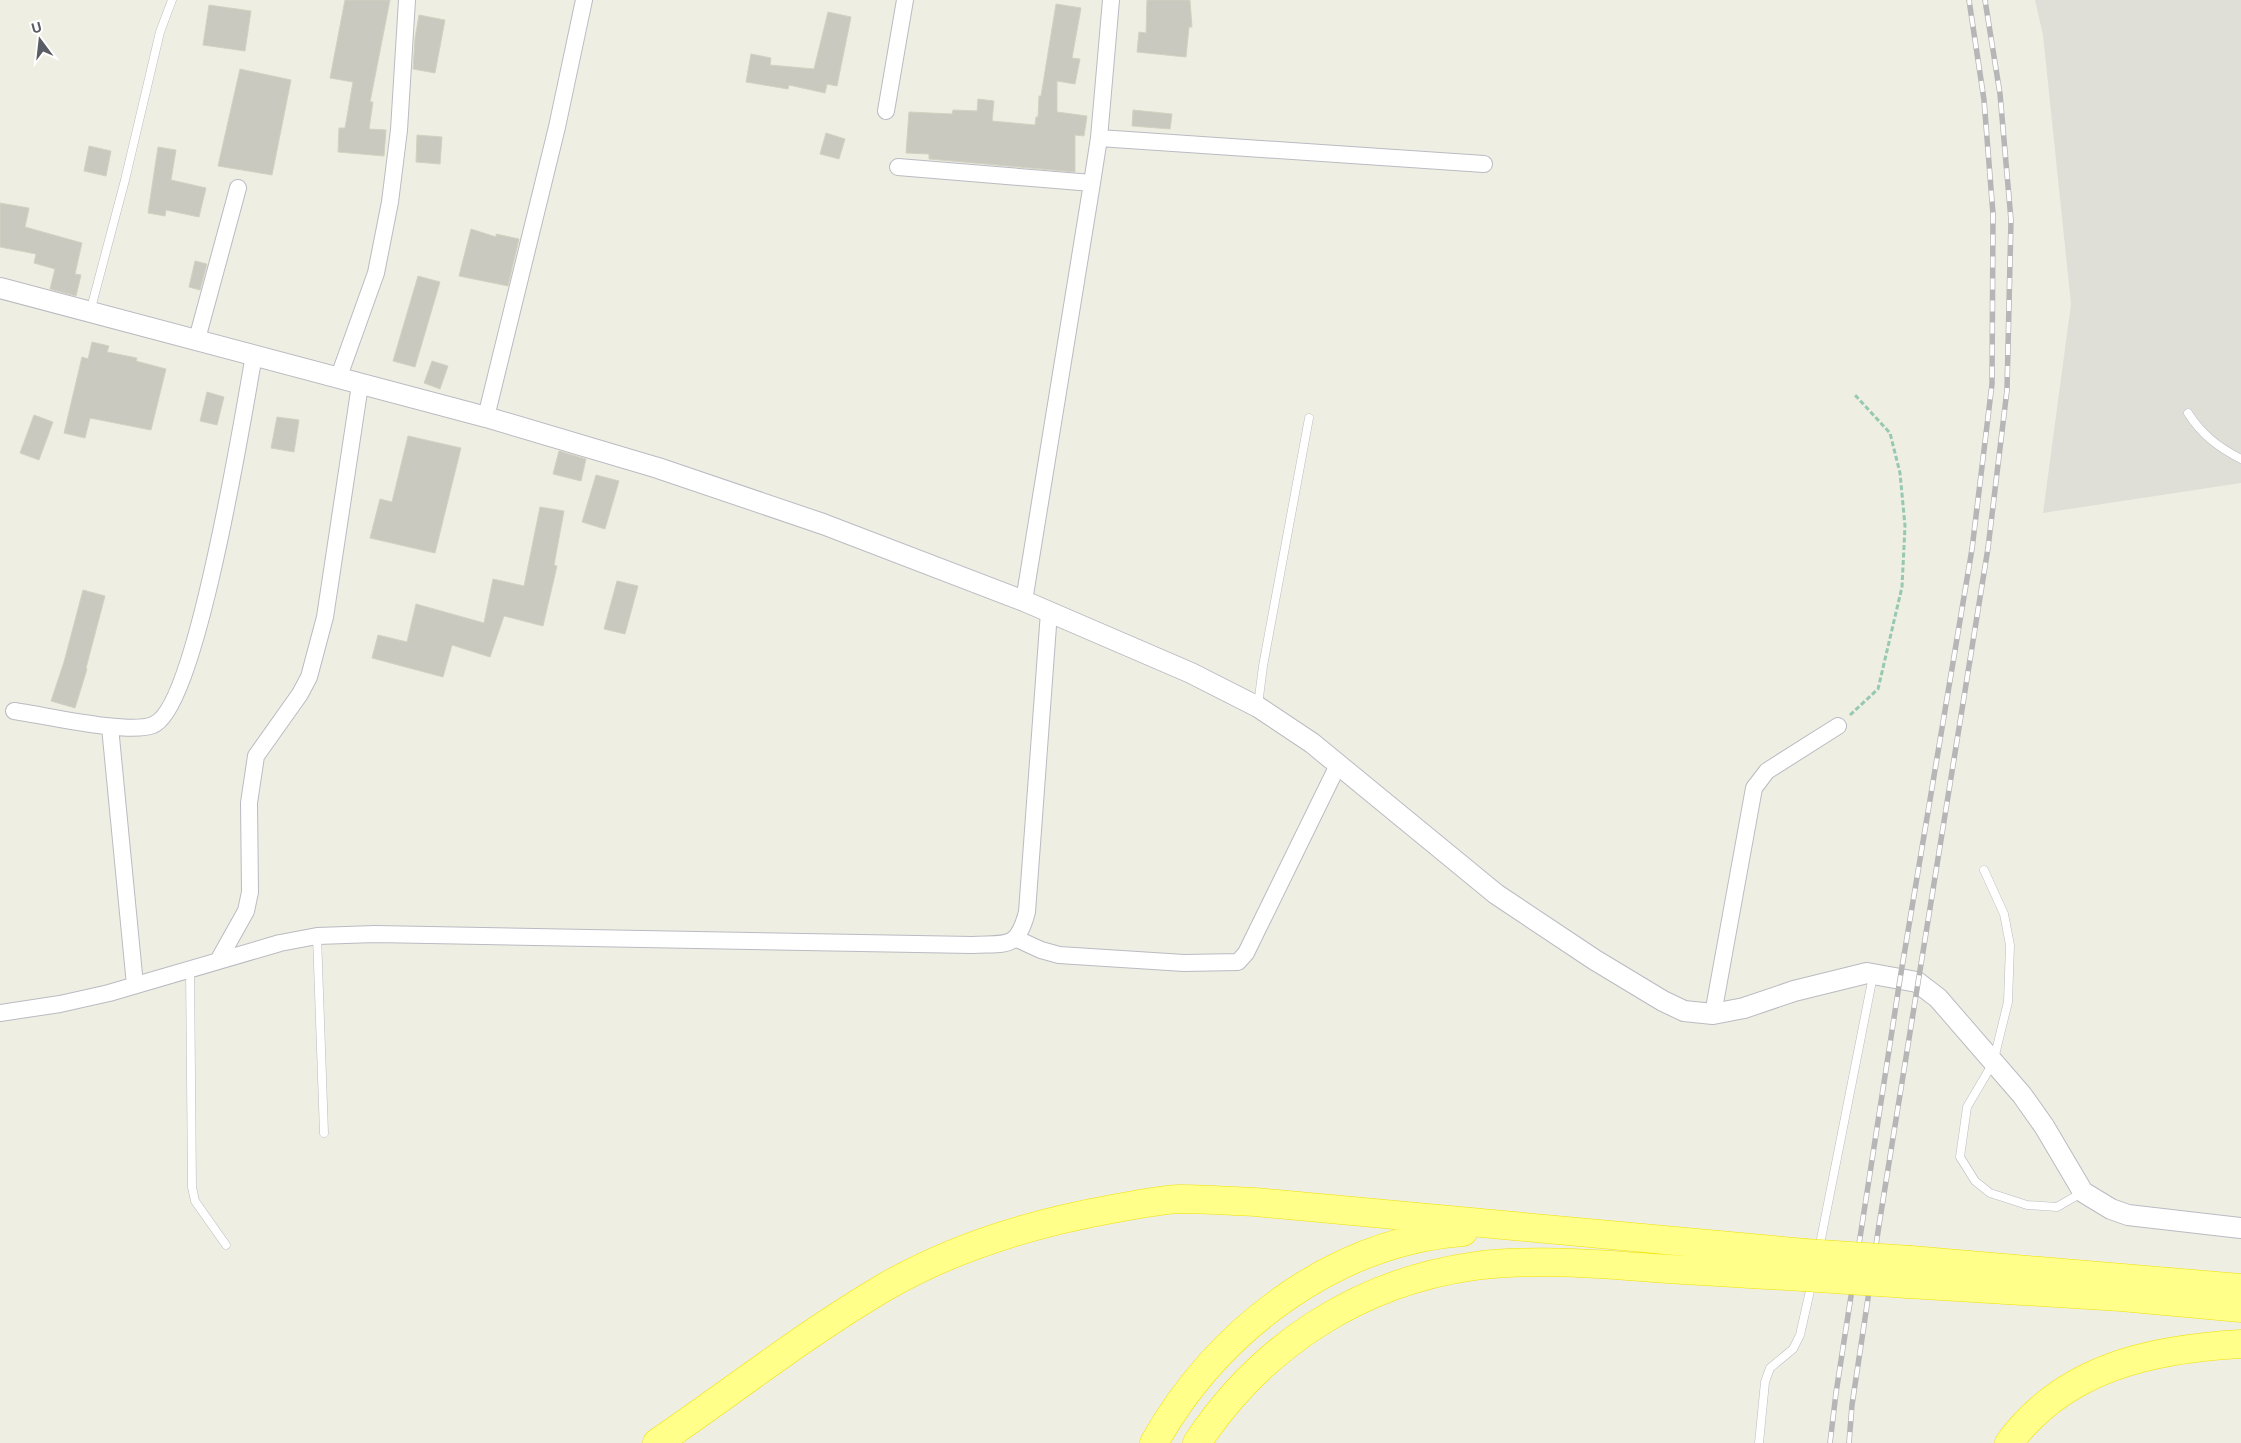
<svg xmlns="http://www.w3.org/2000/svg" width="2241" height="1443" font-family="'Noto Sans',sans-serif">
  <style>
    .industrial { fill: #dfdfd7 }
    .building { fill: #c9c9bf; stroke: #d3d2c1 }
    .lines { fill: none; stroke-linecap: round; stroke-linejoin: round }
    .service-casing { stroke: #babbc2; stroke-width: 9 }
    .minor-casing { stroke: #babbc2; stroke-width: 18 }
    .tertiary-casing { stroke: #babbc2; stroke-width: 22 }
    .motorway-casing { stroke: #f1e200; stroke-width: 29 }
    .path { stroke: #97c8b1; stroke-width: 3; stroke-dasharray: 5 2.5; stroke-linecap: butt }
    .service { stroke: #fff; stroke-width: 8 }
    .minor { stroke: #fff; stroke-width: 16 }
    .tertiary { stroke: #fff; stroke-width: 20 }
    .motorway { stroke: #ffff89; stroke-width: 28 }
    .rail-casing { stroke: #b6b6b7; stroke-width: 5.5 }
    .rail { stroke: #fff; stroke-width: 4; stroke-dasharray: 11; stroke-linecap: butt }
    .motorway-bridge-casing { stroke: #f1e200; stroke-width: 29; stroke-linecap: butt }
    .motorway-bridge { stroke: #ffff89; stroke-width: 28 }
  </style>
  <rect width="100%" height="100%" fill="#eeeee3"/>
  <path class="industrial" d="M 2035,0 L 2241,0 L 2241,483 L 2043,513 L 2071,304 L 2043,35 Z"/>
  <path class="building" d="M 345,0 L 390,0 L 370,102 L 373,102 L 369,129 L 386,130 L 384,156 L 338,152 L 339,128 L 345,128 L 353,82 L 330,78 Z
    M 1147,0 L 1190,0 L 1192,27 L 1189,27 L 1186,57 L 1137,52 L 1139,32 L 1146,33 Z
    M 1056,4 L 1081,8 L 1072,58 L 1080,59 L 1075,84 L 1057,81 L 1057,112 L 1087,116 L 1084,136 L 1075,135 L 1075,172 L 929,159 L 929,154 L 906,153 L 909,112 L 952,114 L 953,110 L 977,111 L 978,99 L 994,101 L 992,121 L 1035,125 L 1036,117 L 1038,117 L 1039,96 L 1041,96 Z
    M 209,5 L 251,11 L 245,51 L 203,45 Z
    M 828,12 L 851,17 L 837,86 L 827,84 L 825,93 L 789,85 L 788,89 L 746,82 L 751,54 L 771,58 L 770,65 L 814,69 Z
    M 419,15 L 445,20 L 435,73 L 413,69 L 415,38 Z
    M 240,69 L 291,80 L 272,175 L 218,166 Z
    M 1133,110 L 1172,114 L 1170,129 L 1132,126 Z
    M 826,133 L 845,139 L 839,159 L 820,154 Z
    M 417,135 L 442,137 L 440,164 L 416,162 Z
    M 89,146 L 111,151 L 106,176 L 84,171 Z
    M 158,147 L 176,150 L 171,180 L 206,188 L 199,217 L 166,210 L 165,216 L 148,213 Z
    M 0,203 L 29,208 L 25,227 L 82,243 L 75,274 L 81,275 L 76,296 L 50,289 L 55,269 L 34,263 L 36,254 L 0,247 Z
    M 471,229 L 496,237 L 496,234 L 519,239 L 508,286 L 459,276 Z
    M 195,261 L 207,264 L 200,290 L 189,287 Z
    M 418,276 L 440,282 L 415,367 L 393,361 Z
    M 92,342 L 109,346 L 107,352 L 137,358 L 136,361 L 166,369 L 151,430 L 90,418 L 85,438 L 64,433 L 82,357 L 88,359 Z
    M 432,361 L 448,366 L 440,389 L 424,383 Z
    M 207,392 L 224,397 L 217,425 L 200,421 Z
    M 34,415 L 53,422 L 39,460 L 20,453 Z
    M 277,417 L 299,420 L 294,452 L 271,448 Z
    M 408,436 L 461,448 L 435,553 L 370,538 L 380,499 L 392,502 Z
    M 559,451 L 586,459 L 581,481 L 553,474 Z
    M 596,475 L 619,481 L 605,529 L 582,522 Z
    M 540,507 L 564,511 L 554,565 L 557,566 L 543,626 L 504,616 L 490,657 L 452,645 L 443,677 L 372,658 L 378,635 L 407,642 L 416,604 L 484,623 L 493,579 L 524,586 Z
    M 617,581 L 638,586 L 625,634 L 604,629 Z
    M 83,590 L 105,596 L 86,668 L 87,669 L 75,708 L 51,701 L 64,662 Z"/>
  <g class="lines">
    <g class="service-casing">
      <path id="service" d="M 90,312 L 125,180 L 160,32 L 172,0
        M 2188,413 C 2202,435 2218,447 2241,459
        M 1258,705 L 1263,666 L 1309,418
        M 1984,870 L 2004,914 L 2010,945 L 2008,1002 L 1993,1063 L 1967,1107 L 1960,1157 L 1975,1181 L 1990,1193 L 2027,1205 L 2057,1207 L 2083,1192
        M 317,936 L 324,1133
        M 190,968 L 192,1187 L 195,1201 L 226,1245
        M 1819,1249 L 1873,976
        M 1759,1443 L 1765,1382 L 1770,1368 L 1793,1349 L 1800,1335 L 1812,1282"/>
    </g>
    <g class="minor-casing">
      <path id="minor" d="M 886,111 L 905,0
        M 1099,138 L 1484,164
        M 898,167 L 1092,183
        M 197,339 L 238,188
        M 338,379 L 376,273 L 390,202 L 399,130 L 407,0
        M 486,417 L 557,127 L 584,0
        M 1024,601 L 1092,183 L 1099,138 L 1111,0
        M 14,711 C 44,715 129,735 153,725 C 197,708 244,410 254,355
        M 110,727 L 135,985
        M 1017,939 L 1041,950 L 1059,955 L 1184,963 L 1238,962 L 1246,953 L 1338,765
        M 218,961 L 246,911 L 250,892 L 249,803 L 256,756 L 300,694 L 309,677 L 325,617 L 360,385
        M 0,1013 L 60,1004 L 109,993 L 280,943 L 317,936 L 375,934 L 972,945 C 1007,943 1017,950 1027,912 L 1049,612
        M 1713,1014 L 1754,788 L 1767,771 L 1838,726"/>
    </g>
    <g class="tertiary-casing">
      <path id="tertiary" d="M 0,288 L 486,417 L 658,468 L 823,524 L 1024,601 L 1191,673 L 1258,707 L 1312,743 L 1496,894 L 1595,960 L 1663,1001 L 1684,1011 L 1713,1014 L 1744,1008 L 1794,991 L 1867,973 L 1917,982 L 1938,998 L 2022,1095 L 2044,1126 L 2083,1192 L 2111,1209 L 2128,1215 L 2241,1228"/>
    </g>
    <g class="motorway-casing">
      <path id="motorway" d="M 1911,1260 L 2241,1288
        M 1908,1284 L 2121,1297 L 2241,1308
        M 657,1443 C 733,1391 805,1334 885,1287 C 954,1247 1034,1223 1112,1209 C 1134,1205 1158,1200 1180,1199 C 1205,1199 1230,1201 1255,1202 L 1805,1253
        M 1154,1443 C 1216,1332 1332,1242 1463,1232
        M 1197,1443 C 1261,1346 1359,1282 1475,1266 C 1530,1259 1586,1263 1641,1267 C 1695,1271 1749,1274 1803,1277
        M 2009,1443 C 2065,1367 2152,1349 2241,1344"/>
    </g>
    <path class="path" d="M 1850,715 L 1878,689 L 1902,587 L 1905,526 L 1900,473 L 1890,433 L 1855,395"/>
    <use href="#service" class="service"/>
    <use href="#minor" class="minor"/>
    <use href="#tertiary" class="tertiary"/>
    <use href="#motorway" class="motorway"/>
    <g class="rail-casing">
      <path id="rail" d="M 1830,1443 L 1836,1393 L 1900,979 L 1972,549 L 1992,384 L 1993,214 L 1984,100 L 1969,0
        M 1849,1443 L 1852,1405 L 1879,1225 L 1988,548 L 2007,390 L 2011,220 L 2000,94 L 1985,0"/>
    </g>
    <use href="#rail" class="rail"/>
    <g class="motorway-bridge-casing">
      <path id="motorway-bridge" d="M 1805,1253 L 1911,1260
        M 1803,1277 L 1908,1284"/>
    </g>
    <use href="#motorway-bridge" class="motorway-bridge"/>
  </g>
  <g transform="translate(40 40) rotate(345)" stroke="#ffffff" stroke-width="4" paint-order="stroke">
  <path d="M0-4L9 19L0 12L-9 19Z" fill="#5b5d64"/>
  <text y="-8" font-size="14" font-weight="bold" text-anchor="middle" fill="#5b5d64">U</text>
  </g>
</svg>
